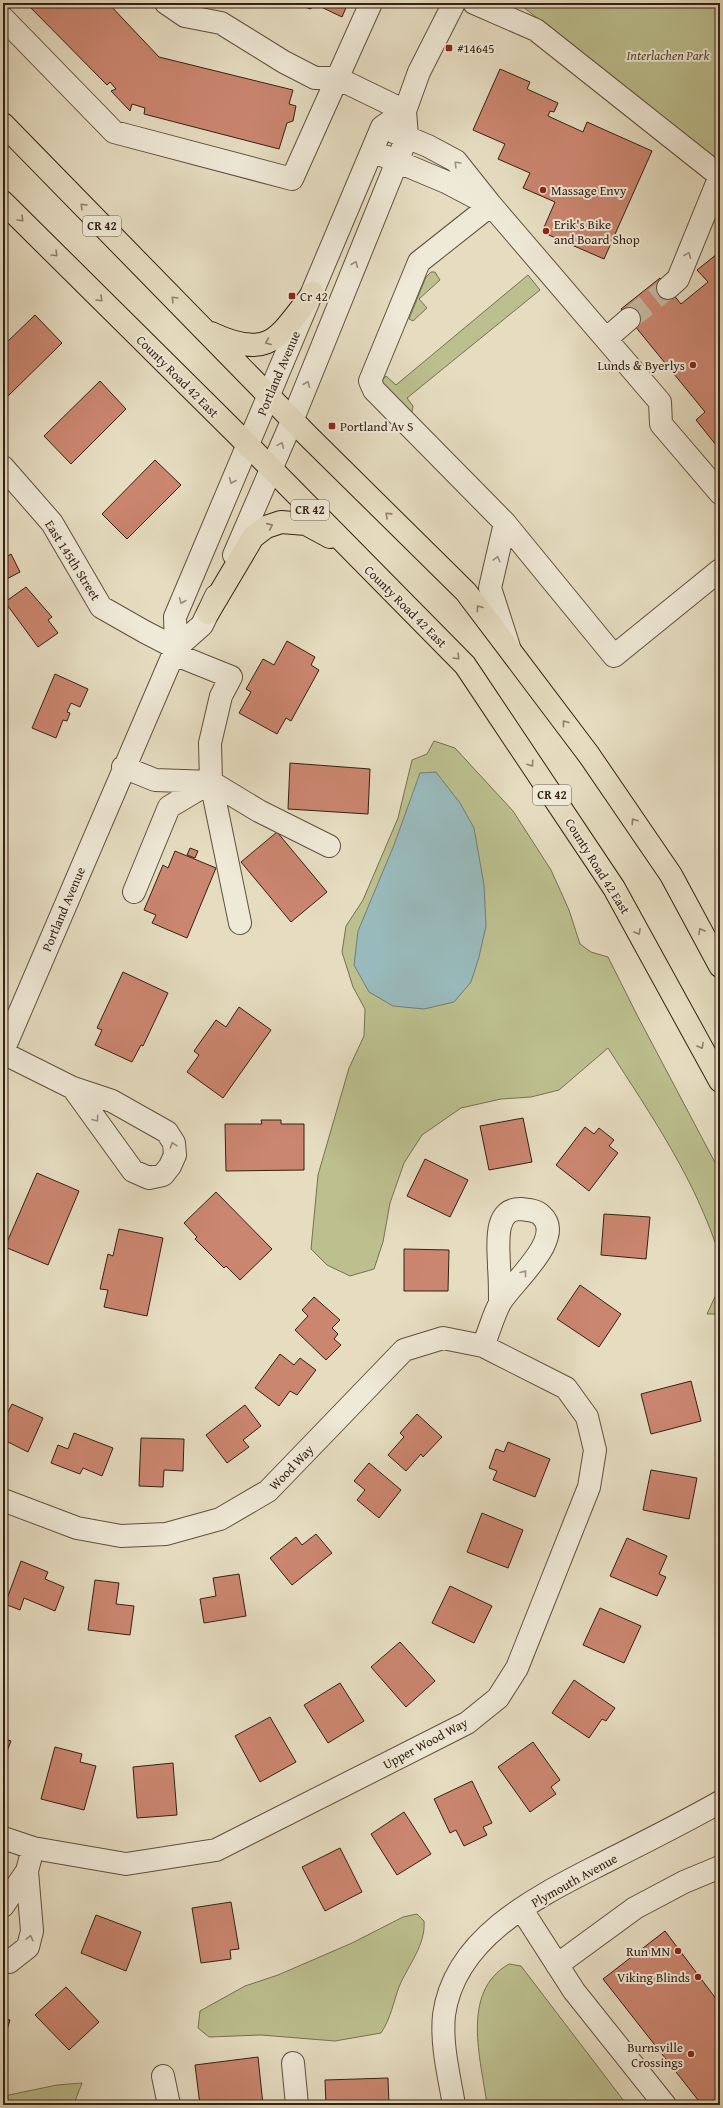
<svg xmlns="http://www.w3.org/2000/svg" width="723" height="2108" font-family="'Gentium Book Plus',serif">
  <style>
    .green { fill: #bcbf8e; stroke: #787050 }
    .water { fill: #99babc; stroke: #717d78 }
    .building { fill: #cb8670; stroke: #342113 }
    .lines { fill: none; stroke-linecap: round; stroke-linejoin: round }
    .minor-tunnel { stroke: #c2b79e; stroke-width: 22; stroke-dasharray: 22 11; stroke-linecap: butt }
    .minor-casing { stroke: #60503e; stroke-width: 24 }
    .highway-casing { stroke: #342113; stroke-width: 24 }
    .minor { stroke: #efe9d7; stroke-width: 22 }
    .highway { stroke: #e6ddc1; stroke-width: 22 }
    .oneway { stroke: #9b8f7f }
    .oneway2 { stroke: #8d7f6a }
    .poi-dot { fill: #8f2418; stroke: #efe9d7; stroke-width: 1.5 }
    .labels { text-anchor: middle; stroke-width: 4; stroke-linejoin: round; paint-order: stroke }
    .shield { fill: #efe9d7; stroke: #6c5d4e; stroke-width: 1 }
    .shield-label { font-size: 12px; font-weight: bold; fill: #342113 }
    .poi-label { font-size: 13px; fill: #342113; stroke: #efe9d7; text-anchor: start }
    .park-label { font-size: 13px; font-style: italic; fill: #564832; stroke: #efe9d7 }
    .street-label { font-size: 13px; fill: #342113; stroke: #efe9d7 }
  </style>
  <rect width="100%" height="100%" fill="#e6ddc1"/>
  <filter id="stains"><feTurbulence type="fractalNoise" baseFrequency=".005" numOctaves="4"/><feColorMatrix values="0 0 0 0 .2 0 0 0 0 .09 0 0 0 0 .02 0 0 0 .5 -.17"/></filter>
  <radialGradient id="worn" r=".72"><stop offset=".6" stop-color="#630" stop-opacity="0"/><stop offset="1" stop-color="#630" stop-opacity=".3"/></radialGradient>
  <path class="green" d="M 518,3 L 720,3 L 720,161 Z
    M 431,272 L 435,272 L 440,280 L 419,299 L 427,308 L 413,321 L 409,319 L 426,277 Z
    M 528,275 L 540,290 L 407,398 L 413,406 L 412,412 L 407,411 L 381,382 L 386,376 L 396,385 Z
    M 434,741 L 455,748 L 513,811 L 551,870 L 569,910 L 580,944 L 591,952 L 608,957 L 636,1013 L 720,1172 L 720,1257 C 695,1178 652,1117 608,1048 L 559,1090 L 531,1097 L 501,1099 L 461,1108 L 422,1135 L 404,1163 L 390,1203 L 383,1242 L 374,1269 L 350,1276 L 327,1265 L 311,1249 L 318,1175 L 349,1068 L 364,1036 L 365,1009 L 353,987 L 342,952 L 346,926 L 363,900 L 398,818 L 412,760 L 427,754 Z
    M 720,1259 L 720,1314 L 707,1314 L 720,1286 Z
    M 417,1914 L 424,1921 C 426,1945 408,1965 399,1987 C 393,2003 391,2018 381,2033 L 335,2041 L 261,2035 L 209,2037 L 198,2028 L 200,2011 L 245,1986 L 278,1975 L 352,1943 L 403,1917 Z
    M 509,1964 L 521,1966 L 627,2105 L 487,2105 C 481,2059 460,1992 509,1964 Z
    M 82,2083 L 75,2101 L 64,2105 L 3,2105 L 3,2098 L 9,2095 L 57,2085 Z"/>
  <path class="water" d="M 436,772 L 460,803 L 474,828 L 484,885 L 486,926 L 479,957 L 471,982 L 454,1002 L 424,1009 L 393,1006 L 369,992 L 354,965 L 358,931 L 394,845 L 420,773 Z"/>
  <path class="building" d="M 26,3 L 108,3 L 159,57 L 293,90 L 289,104 L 296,106 L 293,121 L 287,123 L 279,149 L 144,114 L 145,108 L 132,104 L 130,111 L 111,91 L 116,89 L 110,82 L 107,85 Z
    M 296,3 L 348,3 L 342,17 L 317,5 L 310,9 Z
    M 500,69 L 530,82 L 527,89 L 558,103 L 554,112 L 550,111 L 548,116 L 583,132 L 587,122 L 652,151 L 604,259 L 542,232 L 555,202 L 523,188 L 530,173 L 498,159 L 505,144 L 473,130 Z
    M 717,254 L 720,258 L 720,450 L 696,420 L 705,412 L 621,309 L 660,278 L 681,304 L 708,282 L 697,270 Z
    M 35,315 L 62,343 L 6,398 L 3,396 L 3,346 Z
    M 100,381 L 126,409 L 71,464 L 44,436 Z
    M 155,460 L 181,485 L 127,539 L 102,514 Z
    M 3,551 L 6,557 L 11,554 L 20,572 L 3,581 Z
    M 26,587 L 52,617 L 48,620 L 58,633 L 38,647 L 5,602 Z
    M 287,641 L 315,657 L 311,665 L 319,670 L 291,721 L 286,718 L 277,734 L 239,713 L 251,692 L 246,689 L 263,659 L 274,665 Z
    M 55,674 L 88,689 L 80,707 L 71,703 L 67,712 L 70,713 L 67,721 L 63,720 L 56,738 L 32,728 Z
    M 290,763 L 370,769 L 368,814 L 288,809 Z
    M 277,832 L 327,892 L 291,922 L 241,862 Z
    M 190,848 L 198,851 L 195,858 L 187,855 Z
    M 175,851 L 216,868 L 187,938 L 152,923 L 156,915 L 144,910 L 163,865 L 168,868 Z
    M 123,972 L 168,993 L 143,1046 L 141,1045 L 132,1062 L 95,1045 L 102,1030 L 97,1028 Z
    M 239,1007 L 271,1030 L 223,1098 L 187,1072 L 199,1055 L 194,1051 L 216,1020 L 226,1027 Z
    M 523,1118 L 532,1162 L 489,1170 L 480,1126 Z
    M 261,1120 L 281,1120 L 281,1124 L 304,1124 L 304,1170 L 226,1171 L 225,1124 L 262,1124 Z
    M 585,1127 L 594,1134 L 599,1128 L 614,1140 L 609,1146 L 618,1153 L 589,1191 L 556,1165 Z
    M 425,1159 L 468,1180 L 450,1217 L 407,1196 Z
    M 37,1173 L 79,1191 L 48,1265 L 5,1247 Z
    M 216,1192 L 272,1249 L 240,1280 L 226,1266 L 224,1268 L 195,1239 L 197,1237 L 184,1223 Z
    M 604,1214 L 650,1217 L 646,1259 L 601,1255 Z
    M 119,1229 L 163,1238 L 147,1316 L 104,1307 L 108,1290 L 100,1289 L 108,1254 L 113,1256 Z
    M 404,1249 L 449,1250 L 448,1291 L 404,1291 Z
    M 580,1285 L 621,1314 L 599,1347 L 557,1319 Z
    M 314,1297 L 340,1320 L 332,1328 L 338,1334 L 334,1339 L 341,1345 L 326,1360 L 295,1330 L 308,1316 L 302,1310 Z
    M 280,1354 L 294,1365 L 300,1358 L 316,1370 L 297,1395 L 290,1391 L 279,1406 L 255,1388 Z
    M 691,1381 L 701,1421 L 651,1434 L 641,1394 Z
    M 12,1404 L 43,1418 L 28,1452 L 8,1442 L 6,1448 L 3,1447 L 3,1422 Z
    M 245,1405 L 261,1426 L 243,1440 L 249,1447 L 227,1463 L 206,1435 Z
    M 417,1414 L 442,1437 L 423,1457 L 421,1454 L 406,1471 L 388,1455 L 404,1437 L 400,1433 Z
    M 74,1433 L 113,1448 L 102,1476 L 83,1468 L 80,1474 L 51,1463 L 58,1445 L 68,1449 Z
    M 141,1438 L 184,1439 L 183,1471 L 164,1470 L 163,1487 L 139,1486 Z
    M 508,1442 L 550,1459 L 535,1497 L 493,1480 L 497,1471 L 489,1468 L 496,1449 L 504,1452 Z
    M 369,1463 L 401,1490 L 379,1518 L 357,1500 L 365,1490 L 354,1481 Z
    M 651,1470 L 697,1478 L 689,1519 L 643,1510 Z
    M 482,1513 L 523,1530 L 508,1568 L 467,1552 Z
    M 316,1534 L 332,1553 L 292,1585 L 270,1558 L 296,1537 L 302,1545 Z
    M 627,1538 L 667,1556 L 659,1574 L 666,1577 L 657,1596 L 610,1576 Z
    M 21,1561 L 48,1572 L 45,1579 L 64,1587 L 55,1611 L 24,1598 L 20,1610 L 5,1604 Z
    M 239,1574 L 246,1616 L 204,1623 L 200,1599 L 216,1596 L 213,1578 Z
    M 95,1580 L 119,1583 L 116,1604 L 134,1606 L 130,1635 L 88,1630 Z
    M 450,1586 L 492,1606 L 474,1643 L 432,1623 Z
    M 600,1608 L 641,1626 L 624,1663 L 583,1645 Z
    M 400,1642 L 435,1681 L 406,1707 L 371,1667 Z
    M 574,1680 L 615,1708 L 606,1721 L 602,1719 L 589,1738 L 552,1713 Z
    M 340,1683 L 364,1721 L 328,1743 L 304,1705 Z
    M 270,1717 L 296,1762 L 260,1782 L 235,1736 Z
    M 3,1738 L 11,1741 L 3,1762 Z
    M 533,1742 L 560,1780 L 551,1787 L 556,1794 L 530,1812 L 498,1767 Z
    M 55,1747 L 82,1754 L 80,1762 L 96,1766 L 84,1810 L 41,1799 Z
    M 173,1763 L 177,1815 L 137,1818 L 133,1767 Z
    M 472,1781 L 492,1823 L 483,1827 L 487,1835 L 464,1846 L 456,1830 L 450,1833 L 434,1799 Z
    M 404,1812 L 431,1854 L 397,1875 L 371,1834 Z
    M 340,1848 L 362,1892 L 325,1911 L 302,1867 Z
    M 231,1902 L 239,1949 L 230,1950 L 231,1959 L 201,1963 L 192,1908 Z
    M 96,1915 L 141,1932 L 126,1971 L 81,1953 Z
    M 665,1931 L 720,2004 L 720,2105 L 702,2105 L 603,1979 Z
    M 66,1987 L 99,2022 L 69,2050 L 35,2015 Z
    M 3,2018 L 10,2020 L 3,2043 Z
    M 258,2057 L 263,2105 L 200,2105 L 195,2065 Z
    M 388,2078 L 389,2105 L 326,2105 L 325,2080 Z
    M 134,2101 L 135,2105 L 117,2105 Z"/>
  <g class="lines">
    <path class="minor-tunnel" d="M 629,319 L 668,288"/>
    <g class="minor-casing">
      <path id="minor" d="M 166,3 L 185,16 L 221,23 L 284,62 L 315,78 L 337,78 L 405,111
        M 474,3 L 536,30 L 720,176
        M 3,18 L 114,132 L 292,179 L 371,3
        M 394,132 L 428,146 L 456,161 L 491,205 L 660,402 L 661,424 L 720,493
        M 384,156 L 446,182 L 484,202
        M 491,205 L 419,262 L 370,381 L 374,390 L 505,523 L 614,656 L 720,570
        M 668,288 L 678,279 L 720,176
        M 606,339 L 629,319
        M 3,467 L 52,523 L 101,607 L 145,632 L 176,648
        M 505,523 L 490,588 L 509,647
        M 234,555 L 292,421 L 407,137 L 405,111 L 419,72 L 454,3
        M 176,648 L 202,625 L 216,596
        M 174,654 L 231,677 L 221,696 L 210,743 L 211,782
        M 123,767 L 155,780 L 211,782
        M 134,892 L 169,807 L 211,782
        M 240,923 L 211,782 L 259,811 L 329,846
        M 3,1051 L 176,648 L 175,617 L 382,127 L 405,111
        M 3,1053 L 73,1088 L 112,1101 L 167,1132 L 174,1143 L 175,1155 L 170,1166 L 163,1175 L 149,1178 L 133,1171 L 73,1088
        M 483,1346 C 489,1332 493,1316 500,1303 C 511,1283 567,1238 541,1215 C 536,1210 528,1210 521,1209 C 492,1208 499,1249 499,1267 C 500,1279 500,1291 500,1303
        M 3,1500 L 77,1528 L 121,1536 L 166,1534 L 220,1519 L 268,1491 L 404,1350 L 443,1338 L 483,1346 L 566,1388 L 587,1417 L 595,1450 L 589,1487 L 517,1668 L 498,1698 L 467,1723 L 216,1850 L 126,1864 L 33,1848 L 3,1838
        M 3,1906 L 27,1871
        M 522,1910 L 574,1991 L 665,2105
        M 3,1961 L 9,1962 L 28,1947 L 32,1931 L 27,1871 L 33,1848
        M 557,1965 L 635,1908 L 684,1882 L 720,1867
        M 293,2063 L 297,2105
        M 163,2076 L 169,2105
        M 454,2105 C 449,2075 441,2045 444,2015 C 455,1934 543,1894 607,1861 C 645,1842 683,1823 720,1802"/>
    </g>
    <g class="highway-casing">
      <path id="highway" d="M 3,124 L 308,436 L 466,592 L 589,755 L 671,875 L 720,966
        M 3,202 L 248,445 L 465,665 L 614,888 L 720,1081
        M 211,333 C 271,361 278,337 313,293
        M 208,613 L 253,537 L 266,527 L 281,522 L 306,524 L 330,537"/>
    </g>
    <use href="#minor" class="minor"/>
    <use href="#highway" class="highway"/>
  </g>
  <defs><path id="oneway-chevron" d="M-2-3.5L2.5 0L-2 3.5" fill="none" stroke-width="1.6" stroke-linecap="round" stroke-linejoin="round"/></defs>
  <g class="oneway">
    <use href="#oneway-chevron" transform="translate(457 164) rotate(-135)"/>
    <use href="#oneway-chevron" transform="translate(688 255) rotate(-68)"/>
    <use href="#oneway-chevron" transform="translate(355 264) rotate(-68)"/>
    <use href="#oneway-chevron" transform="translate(307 384) rotate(-68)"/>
    <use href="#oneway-chevron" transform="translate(281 445) rotate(-66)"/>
    <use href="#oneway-chevron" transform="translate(232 481) rotate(113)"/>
    <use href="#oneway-chevron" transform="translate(497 559) rotate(-76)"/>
    <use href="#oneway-chevron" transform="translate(182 601) rotate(113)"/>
    <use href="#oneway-chevron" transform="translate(96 1119) rotate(54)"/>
    <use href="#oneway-chevron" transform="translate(173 1145) rotate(-107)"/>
    <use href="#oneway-chevron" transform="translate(524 1273) rotate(-52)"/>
    <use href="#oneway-chevron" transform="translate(30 1938) rotate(-76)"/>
  </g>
  <g class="oneway2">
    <use href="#oneway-chevron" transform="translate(83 206) rotate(-134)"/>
    <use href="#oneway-chevron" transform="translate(21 219) rotate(45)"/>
    <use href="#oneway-chevron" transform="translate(55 254) rotate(45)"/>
    <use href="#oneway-chevron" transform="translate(100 299) rotate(45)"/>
    <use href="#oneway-chevron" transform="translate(174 299) rotate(-134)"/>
    <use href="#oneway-chevron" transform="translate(268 342) rotate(158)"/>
    <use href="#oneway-chevron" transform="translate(388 515) rotate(-136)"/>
    <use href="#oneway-chevron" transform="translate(270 526) rotate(-24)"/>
    <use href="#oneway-chevron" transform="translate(479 608) rotate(-127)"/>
    <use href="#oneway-chevron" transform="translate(457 657) rotate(45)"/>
    <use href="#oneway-chevron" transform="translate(565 723) rotate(-127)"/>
    <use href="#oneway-chevron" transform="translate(531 764) rotate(56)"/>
    <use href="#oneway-chevron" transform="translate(634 821) rotate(-124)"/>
    <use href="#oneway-chevron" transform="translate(701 931) rotate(-119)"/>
    <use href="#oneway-chevron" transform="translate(638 932) rotate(61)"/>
    <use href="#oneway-chevron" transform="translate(701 1046) rotate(61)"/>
  </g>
  <g class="poi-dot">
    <rect x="445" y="44" width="8" height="8" rx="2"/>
    <circle cx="543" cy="190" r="4"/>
    <circle cx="546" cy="231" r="4"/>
    <rect x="288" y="292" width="8" height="8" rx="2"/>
    <circle cx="693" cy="365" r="4"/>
    <rect x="328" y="422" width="8" height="8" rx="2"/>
    <circle cx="678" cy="1951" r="4"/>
    <circle cx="698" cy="1977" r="4"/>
    <circle cx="691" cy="2054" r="4"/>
  </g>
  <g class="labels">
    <g class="shield">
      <rect x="83" y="216" width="38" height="20" rx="3"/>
      <rect x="291" y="500" width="38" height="20" rx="3"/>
      <rect x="533" y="785" width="38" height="20" rx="3"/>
    </g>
    <g class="shield-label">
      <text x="102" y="230">CR 42</text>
      <text x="310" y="514">CR 42</text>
      <text x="552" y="799">CR 42</text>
    </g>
    <g class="poi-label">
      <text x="457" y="53">#14645</text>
      <text x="551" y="195">Massage Envy</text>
      <text x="554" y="229">Erik's Bike<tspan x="554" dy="15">and Board Shop</tspan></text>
      <text x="300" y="301">Cr 42</text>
      <text x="685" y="370" text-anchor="end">Lunds &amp; Byerlys</text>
      <text x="340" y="431">Portland Av S</text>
      <text x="670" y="1956" text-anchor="end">Run MN</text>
      <text x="690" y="1982" text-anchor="end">Viking Blinds</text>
      <text x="683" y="2052" text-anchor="end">Burnsville<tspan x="683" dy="15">Crossings</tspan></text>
    </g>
    <g class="park-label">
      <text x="668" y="60">Interlachen Park</text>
    </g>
    <g class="street-label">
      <text transform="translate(278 373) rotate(-67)" y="5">Portland Avenue</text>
      <text transform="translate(178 376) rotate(45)" y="5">County Road 42 East</text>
      <text transform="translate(73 560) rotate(58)" y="5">East 145th Street</text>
      <text transform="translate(406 606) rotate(45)" y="5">County Road 42 East</text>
      <text transform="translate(598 866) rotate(58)" y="5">County Road 42 East</text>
      <text transform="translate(63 909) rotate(-67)" y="5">Portland Avenue</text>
      <text transform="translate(291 1467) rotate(-46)" y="5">Wood Way</text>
      <text transform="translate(425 1743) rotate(-28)" y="5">Upper Wood Way</text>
      <text transform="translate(574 1880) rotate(-29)" y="5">Plymouth Avenue</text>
    </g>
  </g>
  <rect width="723" height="2108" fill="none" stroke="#e6ddc1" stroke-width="16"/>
  <rect x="4" y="4" width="715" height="2100" fill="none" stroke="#342113" stroke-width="2"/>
  <rect x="8" y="8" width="707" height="2092" fill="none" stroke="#342113"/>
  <rect width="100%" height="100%" filter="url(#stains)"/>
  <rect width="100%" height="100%" fill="url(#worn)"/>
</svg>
